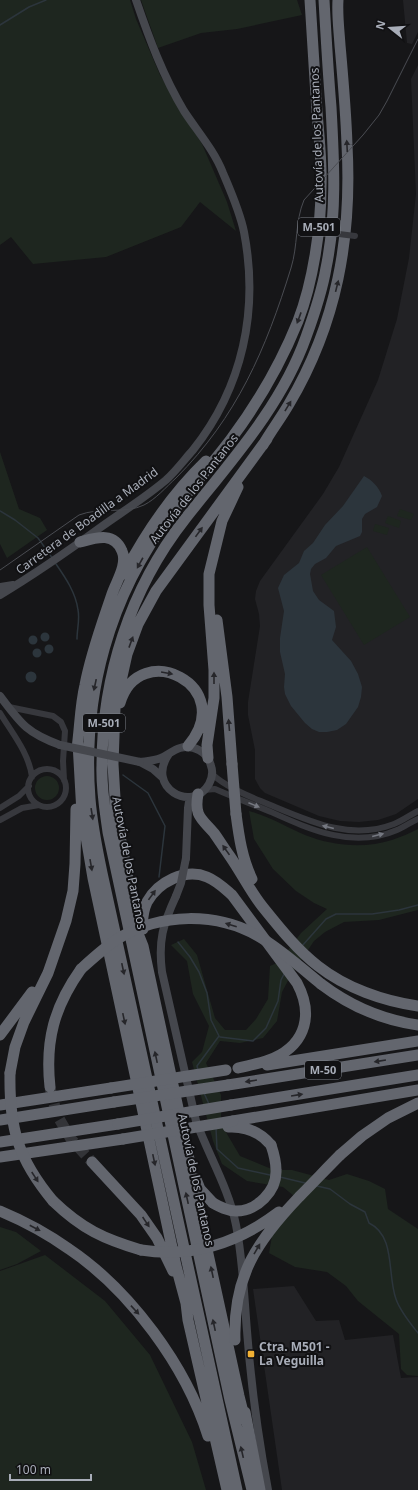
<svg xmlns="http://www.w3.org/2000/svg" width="418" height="1490" font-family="'Noto Sans',sans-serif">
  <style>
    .built { fill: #222225 }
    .green { fill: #1e261f }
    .water { fill: #2c353c }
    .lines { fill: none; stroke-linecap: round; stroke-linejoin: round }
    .stream { stroke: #2c353c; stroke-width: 1.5 }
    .highway-tunnel { stroke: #333438; stroke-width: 11; stroke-dasharray: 11 5.5; stroke-linecap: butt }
    .street { stroke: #37383d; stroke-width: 6 }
    .secondary { stroke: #45474d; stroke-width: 8 }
    .highway { stroke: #63666e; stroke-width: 11 }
    .tram { stroke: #4a4c52; stroke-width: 1 }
    .street-bridge { stroke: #37383d; stroke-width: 6 }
    .secondary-bridge { stroke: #45474d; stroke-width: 8 }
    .highway-bridge { stroke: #63666e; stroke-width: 11 }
    .oneway { fill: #26262a }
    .oneway2 { fill: #757881 }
    .poi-dot { fill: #f2b134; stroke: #111113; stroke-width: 1.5 }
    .labels { text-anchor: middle; stroke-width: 4; stroke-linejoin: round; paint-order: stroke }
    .shield { fill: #111113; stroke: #7b7e86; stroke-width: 1 }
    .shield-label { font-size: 11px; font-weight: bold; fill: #a8adb8 }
    .street-label { font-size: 12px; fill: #a8adb8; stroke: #111113 }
    .poi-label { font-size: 12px; font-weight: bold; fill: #a8adb8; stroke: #111113; text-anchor: start }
  </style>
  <rect width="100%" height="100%" fill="#161618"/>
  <path class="built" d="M 403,0 L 418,0 L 418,32 L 412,44 L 407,43 Z
    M 418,65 L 418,799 L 396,814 L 378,820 L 359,822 L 340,821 L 319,816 L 265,793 L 260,788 L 255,779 L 255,750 L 248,715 L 248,702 L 260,626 L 259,614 L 255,599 L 256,591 L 260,581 L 323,494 L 339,467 L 378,380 L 397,319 L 409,258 L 416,194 L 411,79 Z
    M 294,1286 L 316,1321 L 339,1320 L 345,1340 L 393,1335 L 401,1378 L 418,1377 L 418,1490 L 282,1490 L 253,1289 Z"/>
  <path class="green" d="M 0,0 L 130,0 L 136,19 L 160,75 L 202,144 L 227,202 L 236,231 L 200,202 L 181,227 L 106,257 L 33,264 L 11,237 L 0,245 Z
    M 141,0 L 297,0 L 302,15 L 237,29 L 201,33 L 158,48 Z
    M 0,452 L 19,509 L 40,518 L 47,530 L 7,558 L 0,544 Z
    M 400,509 L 414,514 L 411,520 L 397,516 Z
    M 388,516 L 401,521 L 399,528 L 385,523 Z
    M 375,524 L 389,528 L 387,535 L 373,531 Z
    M 367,547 L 410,617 L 364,645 L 321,575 Z
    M35 788a12 12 0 1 1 24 0a12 12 0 1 1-24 0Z
    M 249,811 C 268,816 287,827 305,835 C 333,846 364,849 392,840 C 401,837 410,833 418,829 L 418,910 L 379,920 L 344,922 L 325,932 L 314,941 L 290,977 L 282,992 L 277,1021 L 263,1038 L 240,1043 L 220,1041 L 206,1063 L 221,1095 L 221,1117 L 227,1134 L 240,1156 L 274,1170 L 292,1170 L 329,1180 L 347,1174 L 369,1181 L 385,1189 L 388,1209 L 418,1229 L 418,1376 L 407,1375 L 401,1369 L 399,1334 L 358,1301 L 346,1286 L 327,1272 L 295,1267 L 269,1253 L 272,1236 L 300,1201 L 283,1187 L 247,1181 L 222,1164 L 213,1141 L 192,1062 L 202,1052 L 209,1026 L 193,994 L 187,961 L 171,945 L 184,939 L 197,955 L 215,1018 L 225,1030 L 246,1030 L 256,1019 L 268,999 L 270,966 L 279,962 L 301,933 L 327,909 L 314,903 L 296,891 L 273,869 L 254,839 Z
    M 0,1227 L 16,1232 L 41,1251 L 17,1264 L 0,1270 Z
    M 45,1255 L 105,1301 L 150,1355 L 192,1442 L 206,1490 L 0,1490 L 0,1271 Z"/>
  <path class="water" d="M 364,476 C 372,480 379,487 382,496 L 377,507 L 365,514 L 362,519 L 362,532 L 360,536 L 336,546 L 326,558 L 315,564 L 311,569 L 310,574 L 313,591 L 319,600 L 334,611 L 336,627 L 332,640 L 351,661 L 358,674 L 362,687 L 361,697 L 358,707 L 346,724 L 337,730 L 327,732 L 319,732 L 312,729 L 305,723 L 291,706 L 285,694 L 284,687 L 285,674 L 280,652 L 280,638 L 284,611 L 278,588 L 284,575 L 299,563 L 304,551 L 313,543 L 325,525 L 343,506 Z
    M40.5 637a4.5 4.5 0 1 1 9 0a4.5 4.5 0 1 1-9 0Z
    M28.5 640a4.5 4.5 0 1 1 9 0a4.5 4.5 0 1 1-9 0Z
    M44.5 649a4.5 4.5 0 1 1 9 0a4.5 4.5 0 1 1-9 0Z
    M32.5 653a4.5 4.5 0 1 1 9 0a4.5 4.5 0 1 1-9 0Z
    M25.5 677a5.5 5.5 0 1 1 11 0a5.5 5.5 0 1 1-11 0Z"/>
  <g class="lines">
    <path class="stream" d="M 0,25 L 29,7 L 46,0
      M 0,511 L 15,520 L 38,538 L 53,559
      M 56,564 C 65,577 76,593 78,610 C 80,619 77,629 77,639
      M 123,775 L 148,793 L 165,826 L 159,877
      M 178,942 L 190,957 L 199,972 L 207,993 L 211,1020 L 219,1036 L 197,1066 L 198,1070
      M 302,946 L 326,919 L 336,914 L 372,914 L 399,910 L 418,905
      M 220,1037 L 253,1041 L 266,1028 L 278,1001 L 281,980 L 284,974
      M 204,1093 L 209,1104
      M 216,1128 L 217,1149 L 238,1168 L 270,1175
      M 280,1177 L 305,1183
      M 317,1186 L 330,1189 L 350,1204 L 365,1212 L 369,1223 C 396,1236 387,1275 396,1299 C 400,1311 410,1323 418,1333"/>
    <path class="highway-tunnel" d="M 50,1088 L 57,1115 L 71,1139 L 92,1162"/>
    <path class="street" d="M 9,707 L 53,716 L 61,722 L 65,731 L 63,761 L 64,780
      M 0,713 C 12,733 29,753 32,777
      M28 788a19 19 0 1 1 38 0a19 19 0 1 1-38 0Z
      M 212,774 C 227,788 249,796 268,804 C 309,821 350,841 394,824 C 402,821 410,815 418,811
      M 204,790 L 215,789 C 233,797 252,804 271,812 C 311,830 353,849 397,830 C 404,827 411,822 418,819
      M 0,808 L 19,796 L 29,786
      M 0,820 L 22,808 L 39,805"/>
    <path class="secondary" d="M 0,587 L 13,585
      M 0,595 C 35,574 68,551 101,527 C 122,512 146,497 166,480 C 176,471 184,460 193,450 C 243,387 259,310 244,232 C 240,212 231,192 223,173 C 214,150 197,131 184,111 C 163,76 149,38 136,0
      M 0,696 C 21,724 27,733 60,745
      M 140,762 C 148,761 154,761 161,758 C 168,755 173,750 180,748 C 193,744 208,752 211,766 C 213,771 212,778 209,784 C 192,814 145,787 169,754
      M 140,762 L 153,769 L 162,777
      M 186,858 L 188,808 L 189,802 L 194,796
      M 176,896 C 163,924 158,941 162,972 L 196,1121 C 209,1156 229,1189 236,1225 C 243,1260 244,1296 247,1331 C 251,1384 258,1437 268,1490"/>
    <path class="highway" d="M 263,445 C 271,431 281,418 289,404 C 337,323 352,238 347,145 C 346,112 343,79 340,45 C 339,30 337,15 338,0
      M 124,574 C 146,532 172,494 206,461
      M 217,620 L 227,697 L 232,764
      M 120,703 C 139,637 239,686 188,746
      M 78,743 L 82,813 L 93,878 L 176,1266 L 186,1303 L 188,1320 L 227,1490
      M 77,748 C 80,727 80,706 85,685 C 91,653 102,624 112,594 C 116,582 128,564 122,551 C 114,531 95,538 80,542
      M 208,758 L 207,745 L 214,698 L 214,670 L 209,605 L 209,574 L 222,521 L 238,487
      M 198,794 C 194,816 201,818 214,833 C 219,840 224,848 229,855 C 241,872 250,891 262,906 C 279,927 297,950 318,966 C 346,988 383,1001 418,1006
      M 236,814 C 239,837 242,858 252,879
      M 143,929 C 142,920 143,911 147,902 C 158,882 185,868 207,877 C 217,881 224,888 232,895 L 297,983 C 313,1013 307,1043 274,1058 C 263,1063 250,1065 238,1068
      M 321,984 C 350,1006 382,1020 418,1025
      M 0,1035 L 32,992
      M 267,1065 L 418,1041
      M 10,1073 L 15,1047 L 24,1022 L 48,973 L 66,921 L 73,891 L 75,864 L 76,809
      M 228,1085 L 418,1055
      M 50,1087 C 45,1041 54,1007 81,969
      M 0,1105 L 111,1088
      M 231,1105 L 418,1075
      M 0,1120 L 114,1102
      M 233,1121 L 418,1090
      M 228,1127 C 245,1126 260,1132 271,1145
      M 0,1142 L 118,1124
      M 340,1155 L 362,1136 L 388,1118 L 418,1103
      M 0,1157 L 123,1139
      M 92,1162 L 141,1215 L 157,1238 L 173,1271
      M 196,1179 L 200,1189 L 213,1203
      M 53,1201 C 82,1229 104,1239 141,1250
      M 0,1211 C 24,1221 48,1234 69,1249 C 130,1290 186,1366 208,1436
      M 245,1412 L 260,1490
      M 245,1420 L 239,1396 L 191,1176 L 189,1159 L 143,946 L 139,936 L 116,815 L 113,764 L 115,708 L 127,654 L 138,624 L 156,591 L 267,439
      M 237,1490 L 102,873 C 97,849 92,824 90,799 C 82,695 109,596 172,513 C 191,488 212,464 231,439 C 258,403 281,363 298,321 C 313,282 321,229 321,187 C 322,163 319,137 317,112 C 315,75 312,37 310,0
      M 252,1490 L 230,1400 L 108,832 C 105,810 101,788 102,765 C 102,677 130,589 185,519 C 230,462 281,407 306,337 C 314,315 322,292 326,268 C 337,215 334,161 331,107 C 328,72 326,36 324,0"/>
    <path class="tram" d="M 0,570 L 79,515 C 99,507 126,514 144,505 C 156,499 166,487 176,478 C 237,417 266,349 291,268 C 298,246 295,221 304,200 L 363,135 L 379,115 L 387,101 L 418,39"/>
    <path class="street-bridge" d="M 307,230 L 355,236"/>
    <path class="secondary-bridge" d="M 60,745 L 140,762
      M 176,896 L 181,883 L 186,858"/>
    <path class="highway-bridge" d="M 232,764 L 236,814
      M 81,969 C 93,958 105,947 119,938 C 161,913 216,912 258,936 C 281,949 301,968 321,984
      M 10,1073 C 9,1128 18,1159 53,1201
      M 111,1088 L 226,1070
      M 114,1102 L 228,1085
      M 118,1124 L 231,1105
      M 123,1139 L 233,1121
      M 213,1203 C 220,1207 227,1211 236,1211 C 257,1211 277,1191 276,1170 C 276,1161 274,1154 271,1145
      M 141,1250 C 192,1258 238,1243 279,1212
      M 235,1340 C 233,1276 257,1241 299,1197 C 313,1183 326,1169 340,1155"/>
  </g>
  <defs><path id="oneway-solid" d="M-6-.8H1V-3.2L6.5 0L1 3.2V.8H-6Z"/></defs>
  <g class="oneway">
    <use href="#oneway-solid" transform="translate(347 146) rotate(-93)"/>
    <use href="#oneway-solid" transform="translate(337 286) rotate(-76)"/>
    <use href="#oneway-solid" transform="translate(299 318) rotate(110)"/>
    <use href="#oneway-solid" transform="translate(288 406) rotate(-59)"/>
    <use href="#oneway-solid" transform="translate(199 532) rotate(-54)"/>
    <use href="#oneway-solid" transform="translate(140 563) rotate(119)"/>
    <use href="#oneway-solid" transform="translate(131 642) rotate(-70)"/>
    <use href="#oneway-solid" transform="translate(167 673) rotate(10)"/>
    <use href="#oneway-solid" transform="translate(214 678) rotate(-90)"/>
    <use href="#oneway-solid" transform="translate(95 685) rotate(102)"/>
    <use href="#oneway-solid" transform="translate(229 725) rotate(-95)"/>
    <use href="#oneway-solid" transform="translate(92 814) rotate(81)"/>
    <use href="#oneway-solid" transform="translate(226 850) rotate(-125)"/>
    <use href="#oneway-solid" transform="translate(91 865) rotate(80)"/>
    <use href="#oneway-solid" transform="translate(152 895) rotate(-54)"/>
    <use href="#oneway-solid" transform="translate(231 925) rotate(-162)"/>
    <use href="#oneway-solid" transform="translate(123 969) rotate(78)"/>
    <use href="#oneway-solid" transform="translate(124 1019) rotate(78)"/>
    <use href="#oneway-solid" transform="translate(156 1057) rotate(-102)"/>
    <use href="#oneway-solid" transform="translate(380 1061) rotate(171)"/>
    <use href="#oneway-solid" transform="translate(251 1081) rotate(171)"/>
    <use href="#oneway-solid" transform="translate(297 1095) rotate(-9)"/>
    <use href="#oneway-solid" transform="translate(154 1160) rotate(78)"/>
    <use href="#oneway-solid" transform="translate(35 1177) rotate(57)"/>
    <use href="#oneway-solid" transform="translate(187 1198) rotate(-102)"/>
    <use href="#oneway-solid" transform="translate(146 1222) rotate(56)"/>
    <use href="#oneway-solid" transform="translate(35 1228) rotate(28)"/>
    <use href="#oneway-solid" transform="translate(257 1249) rotate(-60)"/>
    <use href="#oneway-solid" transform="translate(212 1272) rotate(-102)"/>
    <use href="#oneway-solid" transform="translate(135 1310) rotate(47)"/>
    <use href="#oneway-solid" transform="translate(214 1325) rotate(-102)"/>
    <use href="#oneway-solid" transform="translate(242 1452) rotate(-103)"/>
  </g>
  <g class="oneway2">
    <use href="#oneway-solid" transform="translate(254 805) rotate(22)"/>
    <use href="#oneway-solid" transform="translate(328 827) rotate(-166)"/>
    <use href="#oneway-solid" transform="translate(378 835) rotate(-14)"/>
  </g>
  <rect class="poi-dot" x="247" y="1350" width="8" height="8" rx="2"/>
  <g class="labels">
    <g class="shield">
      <rect x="298" y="218" width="42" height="18" rx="3"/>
      <rect x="83" y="714" width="42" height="18" rx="3"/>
      <rect x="305" y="1061" width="36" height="18" rx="3"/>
    </g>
    <g class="shield-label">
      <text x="319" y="231">M-501</text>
      <text x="104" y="727">M-501</text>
      <text x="323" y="1074">M-50</text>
    </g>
    <g class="street-label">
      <text transform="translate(317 135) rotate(-92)" y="4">Autovía de los Pantanos</text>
      <text transform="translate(194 489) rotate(-52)" y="4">Autovía de los Pantanos</text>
      <text transform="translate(87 521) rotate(-36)" y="4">Carretera de Boadilla a Madrid</text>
      <text transform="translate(129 863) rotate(79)" y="4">Autovía de los Pantanos</text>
      <text transform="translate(196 1180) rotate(78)" y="4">Autovía de los Pantanos</text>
    </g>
    <g class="poi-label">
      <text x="259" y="1351">Ctra. M501 -<tspan x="259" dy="14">La Veguilla</tspan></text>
    </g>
  </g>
  <g transform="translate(390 28) rotate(287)" stroke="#111113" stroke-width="3" paint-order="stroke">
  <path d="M0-3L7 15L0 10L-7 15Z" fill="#a8adb8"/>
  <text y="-6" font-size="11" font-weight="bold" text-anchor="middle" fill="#a8adb8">N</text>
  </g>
  <path d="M10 1474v6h81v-6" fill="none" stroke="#a8adb8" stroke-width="2"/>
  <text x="16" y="1474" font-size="12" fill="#a8adb8" stroke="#111113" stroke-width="3" paint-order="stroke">100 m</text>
</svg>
